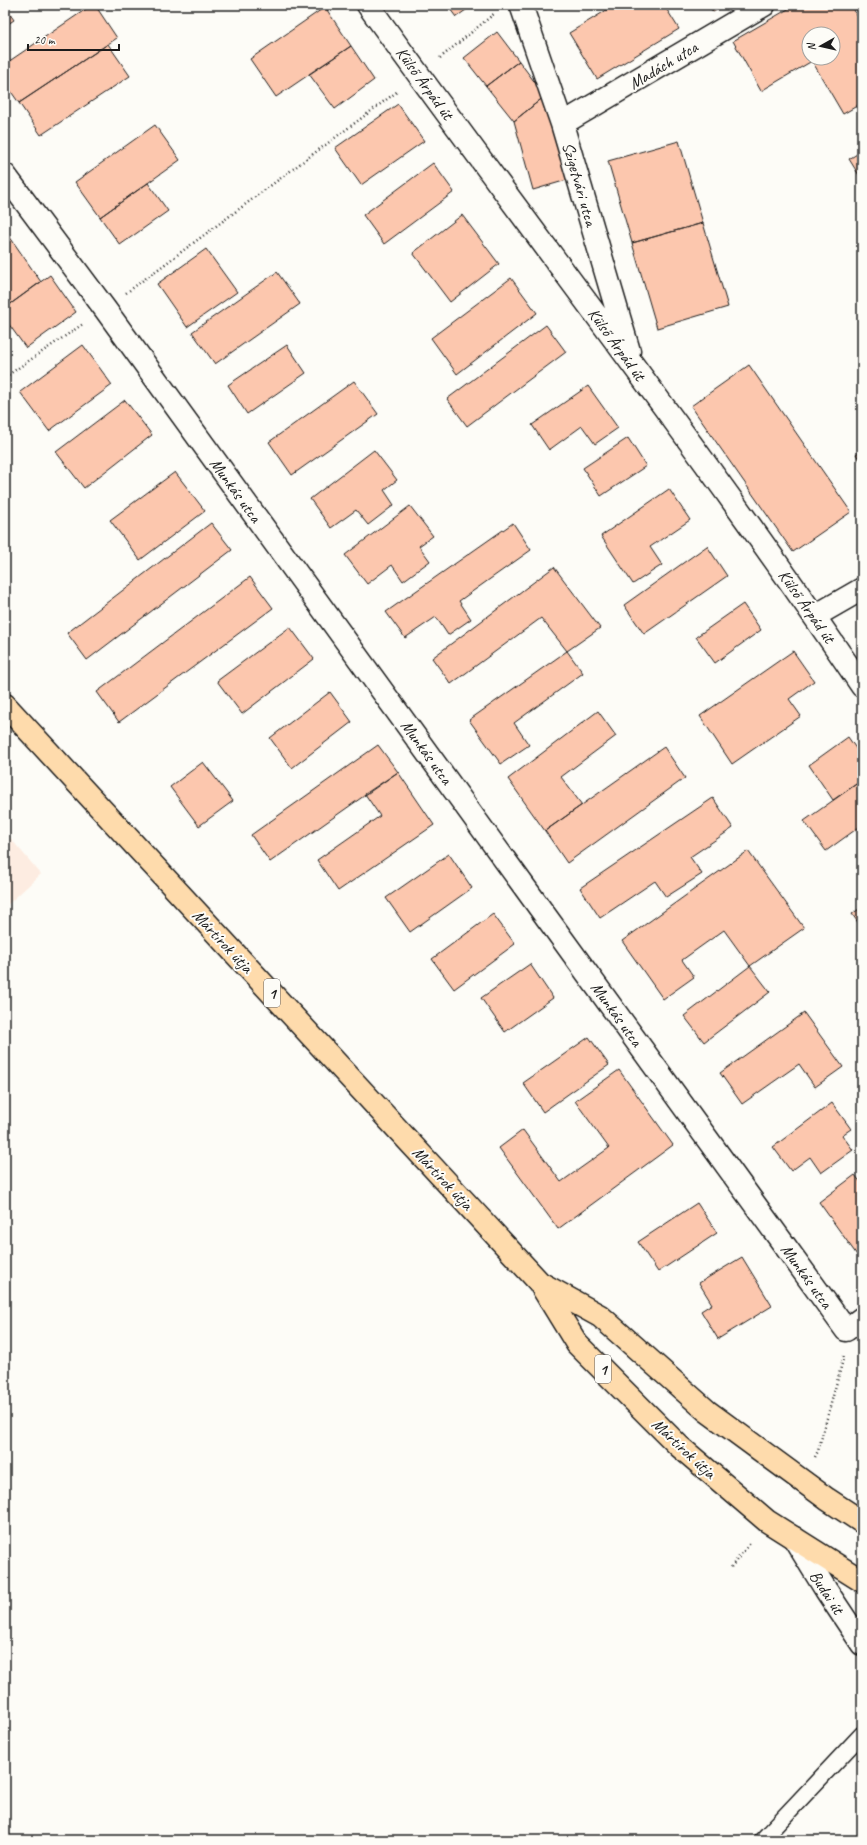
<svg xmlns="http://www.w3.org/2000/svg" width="867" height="1845" font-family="Caveat,sans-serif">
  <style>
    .built { fill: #fdece1 }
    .building { fill: #fcc7ae; stroke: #1c1c1c; fill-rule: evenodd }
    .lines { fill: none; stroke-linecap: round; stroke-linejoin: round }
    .lane-casing { stroke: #1c1c1c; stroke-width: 18 }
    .street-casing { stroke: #1c1c1c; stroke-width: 25 }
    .primary-casing { stroke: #1c1c1c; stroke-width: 25 }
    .path { stroke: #1c1c1c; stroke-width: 2.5; stroke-dasharray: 1 3; stroke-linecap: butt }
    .lane { stroke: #fdfcf7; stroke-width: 15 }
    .street { stroke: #fdfcf7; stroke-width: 22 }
    .primary { stroke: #fedbac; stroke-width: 22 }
    .labels { text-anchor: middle; stroke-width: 4; stroke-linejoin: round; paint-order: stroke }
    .shield { fill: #fdfcf7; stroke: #605f5e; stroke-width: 1 }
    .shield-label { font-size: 16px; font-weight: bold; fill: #1c1c1c }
    .street-label { font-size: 17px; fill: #1c1c1c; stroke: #fdfcf7 }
  </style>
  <rect width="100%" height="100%" fill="#fdfcf7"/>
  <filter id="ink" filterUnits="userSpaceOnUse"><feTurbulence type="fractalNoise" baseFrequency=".025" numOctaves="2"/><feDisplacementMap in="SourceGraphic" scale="8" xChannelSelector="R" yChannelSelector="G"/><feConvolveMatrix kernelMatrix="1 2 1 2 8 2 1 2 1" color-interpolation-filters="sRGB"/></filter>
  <g filter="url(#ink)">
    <path class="built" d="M 5,832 L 41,874 L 5,907 Z"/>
    <path class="building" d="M 92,5 L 95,5 L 117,38 L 19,103 L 5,83 L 5,64 Z
      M 447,5 L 473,5 L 456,17 Z
      M 615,5 L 664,5 L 679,29 L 597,79 L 569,33 Z
      M 709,5 L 726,5 L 713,12 Z
      M 795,5 L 851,5 L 862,24 L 862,103 L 843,114 L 812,61 L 761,91 L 733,41 ZM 809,34 L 833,34 L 833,58 L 809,58 Z
      M 5,7 L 14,20 L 5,26 Z
      M 325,7 L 351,46 L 276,97 L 250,59 Z
      M 497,32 L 519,61 L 486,86 L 464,58 Z
      M 108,44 L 130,76 L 41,135 L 19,103 Z
      M 351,46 L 374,80 L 335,109 L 309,74 Z
      M 519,61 L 545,96 L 514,121 L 486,86 Z
      M 545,96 L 567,180 L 533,190 L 514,121 Z
      M 398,104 L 424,141 L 361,185 L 335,148 Z
      M 155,125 L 180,160 L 100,217 L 75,182 Z
      M 679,141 L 703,223 L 632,243 L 608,161 Z
      M 862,151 L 862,180 L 849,159 Z
      M 433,163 L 454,192 L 384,244 L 363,215 Z
      M 148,183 L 168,211 L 120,245 L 100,217 Z
      M 462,215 L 499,264 L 450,302 L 413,253 Z
      M 703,223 L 728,307 L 657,328 L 632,243 Z
      M 5,230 L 41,282 L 5,308 Z
      M 206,249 L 237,292 L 187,327 L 157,284 Z
      M 277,272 L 300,304 L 215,364 L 192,332 Z
      M 50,275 L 76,312 L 26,348 L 5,319 L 5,308 Z
      M 511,278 L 537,313 L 457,374 L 431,338 Z
      M 546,325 L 566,352 L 467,426 L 447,399 Z
      M 83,345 L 112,385 L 49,431 L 20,392 Z
      M 287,345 L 306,373 L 247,414 L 228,385 Z
      M 749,365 L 851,512 L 793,552 L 691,406 Z
      M 354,381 L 378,414 L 292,475 L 269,442 Z
      M 588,386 L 618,428 L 595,444 L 582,426 L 549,450 L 532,425 Z
      M 125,400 L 152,435 L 84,488 L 56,452 Z
      M 628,438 L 646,466 L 601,496 L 583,468 Z
      M 374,450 L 397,480 L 384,490 L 394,505 L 368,525 L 356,510 L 331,528 L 310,499 Z
      M 862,450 L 862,464 L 856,454 Z
      M 175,472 L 205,511 L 140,560 L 110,520 Z
      M 669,489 L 690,520 L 650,547 L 662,565 L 633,584 L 601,536 Z
      M 410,506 L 433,536 L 419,546 L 430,561 L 403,581 L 392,565 L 367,584 L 345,555 Z
      M 211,523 L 232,550 L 87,660 L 67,633 Z
      M 513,523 L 531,550 L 459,601 L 471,619 L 448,635 L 436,617 L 405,638 L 386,612 Z
      M 707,546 L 727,576 L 644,634 L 624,605 Z
      M 554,567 L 600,628 L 567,651 L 541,618 L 451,684 L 432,658 Z
      M 250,577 L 273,608 L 119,722 L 97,692 Z
      M 743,604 L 761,630 L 715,663 L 696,637 Z
      M 290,627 L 314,659 L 242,714 L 217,681 Z
      M 567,651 L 583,673 L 514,723 L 529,745 L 501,764 L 469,720 Z
      M 793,651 L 814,681 L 789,699 L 801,716 L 732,764 L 700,716 Z
      M 330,692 L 352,722 L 292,768 L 270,738 Z
      M 598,711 L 616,736 L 561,777 L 582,805 L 545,831 L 508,779 Z
      M 848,737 L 862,757 L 862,780 L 833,800 L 809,765 Z
      M 378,745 L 398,772 L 270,862 L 251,835 Z
      M 664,747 L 685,778 L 567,863 L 545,831 Z
      M 203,762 L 233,801 L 199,826 L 170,787 Z
      M 398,772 L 434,825 L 338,891 L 317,860 L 380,816 L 365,794 Z
      M 862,780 L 862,825 L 826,851 L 804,821 Z
      M 713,798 L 733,828 L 690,857 L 702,874 L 666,897 L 655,881 L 600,918 L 580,888 Z
      M 748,851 L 804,928 L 750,966 L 724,930 L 682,960 L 694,977 L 663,999 L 622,941 Z
      M 449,854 L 472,888 L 410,932 L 386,898 Z
      M 862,907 L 862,928 L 852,914 Z
      M 493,914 L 515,944 L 454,989 L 432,959 Z
      M 530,964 L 553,998 L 505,1032 L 481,998 Z
      M 750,966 L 770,992 L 704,1042 L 684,1016 Z
      M 804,1013 L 843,1067 L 815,1087 L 799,1064 L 742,1104 L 720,1073 Z
      M 589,1037 L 609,1065 L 543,1112 L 523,1083 Z
      M 619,1070 L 673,1145 L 558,1229 L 499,1148 L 523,1130 L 561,1182 L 609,1148 L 575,1101 Z
      M 832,1103 L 851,1129 L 842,1135 L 853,1150 L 821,1173 L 810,1157 L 791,1171 L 773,1147 Z
      M 855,1175 L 862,1184 L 862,1262 L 819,1202 Z
      M 697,1203 L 717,1233 L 658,1272 L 638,1242 Z
      M 742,1257 L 772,1306 L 718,1339 L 701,1311 L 712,1304 L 699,1283 Z"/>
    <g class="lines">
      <g class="lane-casing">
        <path id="lane" d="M 762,1840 L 862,1734"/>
      </g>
      <g class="street-casing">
        <path id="street" d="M 368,5 C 532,233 705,454 862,686
          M 521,5 L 562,124 L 629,351
          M 562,124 L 764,5
          M 5,175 L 105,309 L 846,1330 L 862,1318
          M 815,616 L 862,589
          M 794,1538 L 826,1590 L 862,1644"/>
      </g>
      <g class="primary-casing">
        <path id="primary" d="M 5,705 L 539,1282 L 577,1344 L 679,1446 L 767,1521 L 862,1581
          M 540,1283 L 600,1316 L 707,1411 L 827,1499 L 862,1522"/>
      </g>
      <path class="path" d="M 440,58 L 495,13
        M 126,293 L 398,91
        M 5,377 L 83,324
        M 815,1457 L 818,1451 L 844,1356
        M 731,1567 L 751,1542"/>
      <use href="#lane" class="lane"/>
      <use href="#street" class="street"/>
      <use href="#primary" class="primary"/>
    </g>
  </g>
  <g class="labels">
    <g class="shield">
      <rect x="264" y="979" width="16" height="28" rx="3"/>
      <rect x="595" y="1355" width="16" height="28" rx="3"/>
    </g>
    <g class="shield-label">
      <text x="272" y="999">1</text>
      <text x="603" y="1375">1</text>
    </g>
    <g class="street-label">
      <text transform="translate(663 65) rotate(-31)" y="6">Madách utca</text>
      <text transform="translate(425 83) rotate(54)" y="6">Külső Árpád út</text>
      <text transform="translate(580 184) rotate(74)" y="6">Szigetvári utca</text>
      <text transform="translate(617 344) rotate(54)" y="6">Külső Árpád út</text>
      <text transform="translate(236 490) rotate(54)" y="6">Munkás utca</text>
      <text transform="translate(807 606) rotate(55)" y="6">Külső Árpád út</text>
      <text transform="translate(427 752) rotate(54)" y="6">Munkás utca</text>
      <text transform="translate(223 941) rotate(47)" y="6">Mártírok útja</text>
      <text transform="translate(617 1014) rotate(54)" y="6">Munkás utca</text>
      <text transform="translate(443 1178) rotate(47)" y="6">Mártírok útja</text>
      <text transform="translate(807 1276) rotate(54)" y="6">Munkás utca</text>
      <text transform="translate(684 1448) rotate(43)" y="6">Mártírok útja</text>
      <text transform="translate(827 1592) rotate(57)" y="6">Budai út</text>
    </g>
  </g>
  <rect width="867" height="1845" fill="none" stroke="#fdfcf7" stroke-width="20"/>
  <rect x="10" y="10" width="847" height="1825" fill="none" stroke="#1c1c1c" stroke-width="1.5" filter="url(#ink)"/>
  <g transform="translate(821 46) rotate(262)"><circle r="19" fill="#fdfcf7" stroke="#a3a29f"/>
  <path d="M0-3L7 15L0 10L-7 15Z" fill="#1c1c1c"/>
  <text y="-6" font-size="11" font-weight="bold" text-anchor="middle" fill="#1c1c1c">N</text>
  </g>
  <path d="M28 44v6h91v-6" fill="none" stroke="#1c1c1c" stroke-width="2"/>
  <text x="34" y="44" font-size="12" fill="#1c1c1c" stroke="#fdfcf7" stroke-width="3" paint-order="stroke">20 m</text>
</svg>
